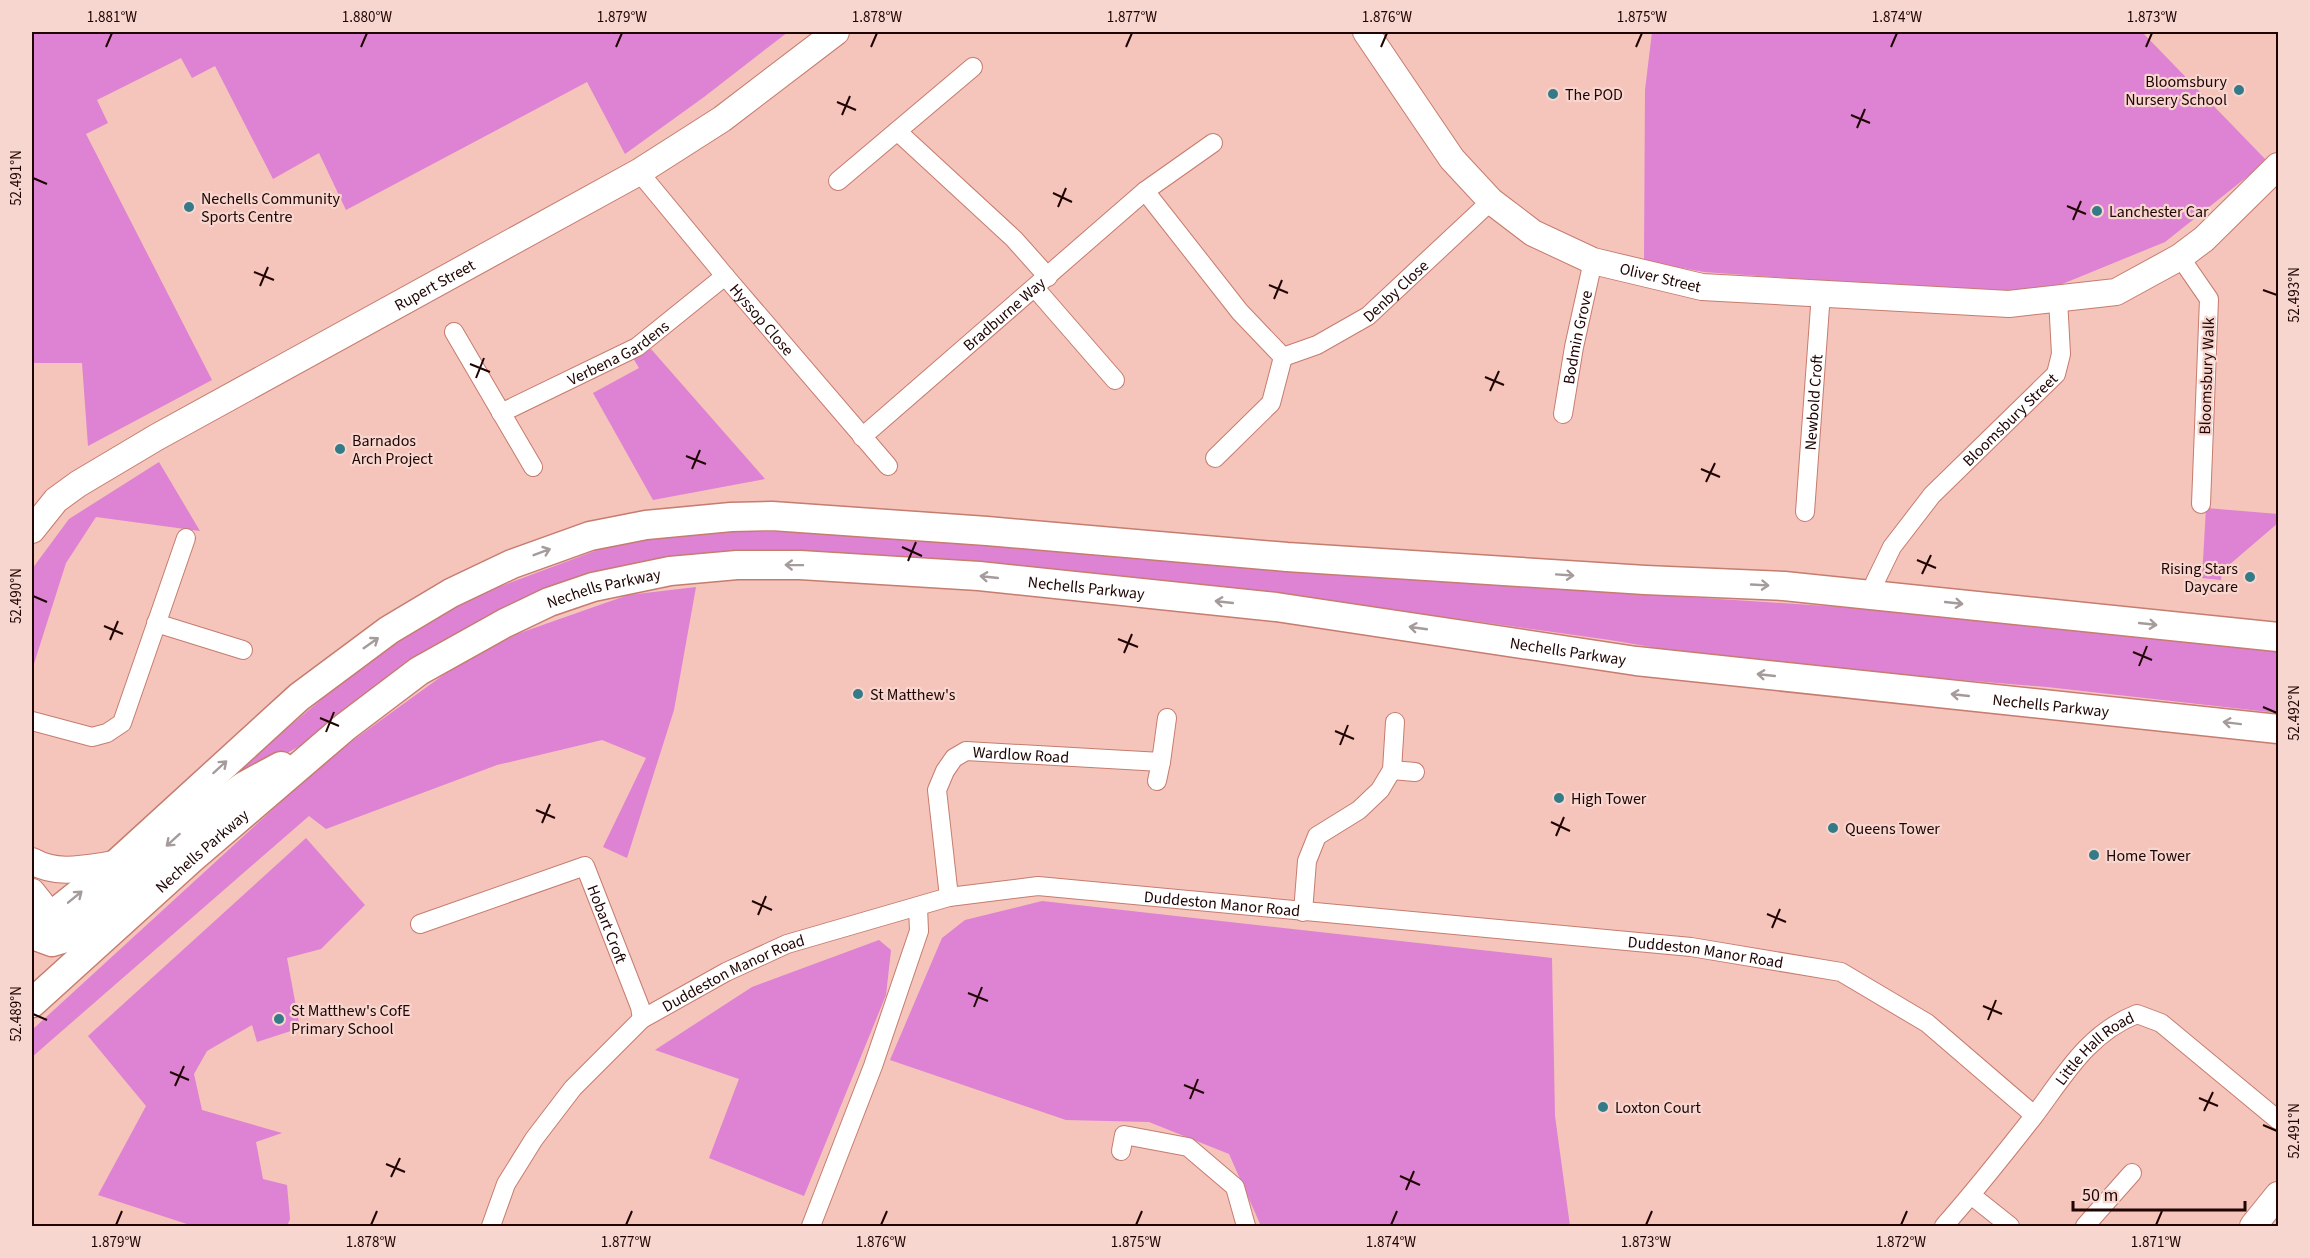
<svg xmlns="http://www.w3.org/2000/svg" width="2310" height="1258" font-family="'Source Sans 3',sans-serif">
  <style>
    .green { fill: #de82d3 }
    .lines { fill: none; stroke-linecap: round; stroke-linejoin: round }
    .street-casing { stroke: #c67c6e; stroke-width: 20 }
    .secondary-casing { stroke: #c67c6e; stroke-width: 28 }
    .primary-casing { stroke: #c67c6e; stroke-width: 31 }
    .street { stroke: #fff; stroke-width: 18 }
    .secondary { stroke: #fff; stroke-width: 26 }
    .primary { stroke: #fff; stroke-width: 28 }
    .oneway { stroke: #a59b9a }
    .ticks { fill: none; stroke: #1e0402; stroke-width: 2 }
    .poi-dot { fill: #357a87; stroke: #f7d6cf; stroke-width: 2 }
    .labels { text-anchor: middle; stroke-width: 4.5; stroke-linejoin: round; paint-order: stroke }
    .poi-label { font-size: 16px; fill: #1e0402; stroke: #f7d6cf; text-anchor: start }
    .street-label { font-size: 16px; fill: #1e0402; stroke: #f7d6cf }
    .neatline { fill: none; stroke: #1e0402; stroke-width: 2 }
    .ticks-label { font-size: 15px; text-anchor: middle; fill: #1e0402 }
  </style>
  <rect width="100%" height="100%" fill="#f5c4bb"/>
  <path class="green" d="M 32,32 L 788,32 L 704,97 L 625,154 L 587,82 L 346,210 L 319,153 L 273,179 L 215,66 L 192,78 L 181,58 L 97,100 L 108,123 L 86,134 L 212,380 L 88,446 L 82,363 L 32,363 Z
    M 1652,32 L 2142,32 L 2267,161 L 2165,242 L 2050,289 L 1995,293 L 1704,272 L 1644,261 L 1645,90 Z
    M 651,349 L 765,479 L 653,500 L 593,393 L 639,368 L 633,358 Z
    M 159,462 L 200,531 L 96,517 L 66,563 L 32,670 L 32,569 L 69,519 Z
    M 2206,508 L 2278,514 L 2278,523 L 2222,571 L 2221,580 L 2202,578 Z
    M 716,531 L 832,533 L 1460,582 L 1841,607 L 2278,650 L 2278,713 L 2047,687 L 1852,671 L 1692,654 L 1610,640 L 1314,599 L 953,565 L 569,582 L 495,612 L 400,670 L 312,739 L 224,789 L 217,788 L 356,670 L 415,628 L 477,595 L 616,543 Z
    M 696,587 L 674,710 L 627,858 L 603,847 L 646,758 L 602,740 L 497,765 L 326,829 L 309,816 L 32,1057 L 32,1030 L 330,757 L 453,668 L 517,634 L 628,595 Z
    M 306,838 L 365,905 L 321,949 L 287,958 L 300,1028 L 257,1042 L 252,1025 L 207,1051 L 194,1074 L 202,1110 L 282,1133 L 256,1142 L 263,1179 L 287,1185 L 290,1219 L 287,1226 L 193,1226 L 98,1195 L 146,1106 L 88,1036 Z
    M 1042,901 L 1552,958 L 1555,1116 L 1570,1226 L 1261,1226 L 1229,1154 L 1149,1122 L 1066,1120 L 890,1060 L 942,938 L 965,920 Z
    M 879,940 L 891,950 L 886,995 L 804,1196 L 709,1158 L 739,1079 L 655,1050 L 752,987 Z"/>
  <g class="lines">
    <g class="street-casing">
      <g id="street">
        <path d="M 897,131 L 1014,239 L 1048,277"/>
        <path id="s1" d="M 639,172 L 725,276 L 888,466"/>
        <path d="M 838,181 L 973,67"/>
        <path d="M 1145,191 L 1213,143"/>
        <path d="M 2180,257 L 2209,299 L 2201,504"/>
        <path d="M 1035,288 L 1115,380"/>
        <path d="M 454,332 L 533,467"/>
        <path id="s2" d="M 1283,357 L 1317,345 L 1368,316 L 1491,201"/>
        <path id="s3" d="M 501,413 L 637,347 L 725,276"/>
        <path id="s4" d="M 1563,414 L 1574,347 L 1593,261"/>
        <path id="s5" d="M 862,437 L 1145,191 L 1240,312 L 1283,357"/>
        <path d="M 1215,458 L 1271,403 L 1283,357"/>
        <path id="s6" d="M 1805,512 L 1821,293"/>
        <path id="s7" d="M 1875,594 L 1875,582 L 1892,547 L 1932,495 L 2056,374 L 2061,354 L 2058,299"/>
        <path d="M 156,623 L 243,650"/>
        <path d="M 32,721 L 92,737 L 107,733 L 122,723 L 186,538"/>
        <path d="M 1392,770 L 1415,772"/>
        <path d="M 1157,781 L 1161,762"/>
        <path id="s8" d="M 949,897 L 937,790 L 945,771 L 954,758 L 966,751 L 1161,762 L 1167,718"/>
        <path d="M 1303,912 L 1307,861 L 1317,836 L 1359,810 L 1380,790 L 1392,770 L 1395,722"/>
        <path id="s9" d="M 420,924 L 585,866 L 640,1007 L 642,1019"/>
        <path d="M 1121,1151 L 1124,1135 L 1188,1147 L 1235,1187 L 1246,1226"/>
        <path d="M 1971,1195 L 2010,1226"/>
        <path id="s10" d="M 491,1226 L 506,1184 L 534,1139 L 573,1088 L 642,1019 L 726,972 L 787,944 L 949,897 L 1038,886 L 1691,947 L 1841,972 L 1927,1023 L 2034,1115"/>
        <path d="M 811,1226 L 873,1066 L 919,931 L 918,907"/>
        <path id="s11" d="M 1944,1226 C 1975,1191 2005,1153 2034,1116 C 2064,1076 2088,1033 2137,1014 L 2161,1023 L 2278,1120"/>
        <path d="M 2085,1226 L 2132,1173"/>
      </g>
    </g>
    <g class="secondary-casing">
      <g id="secondary">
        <path id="s12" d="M 1366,32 L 1452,159 L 1491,201 L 1533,233 L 1593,261 L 1702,287 L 2009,304 L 2116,292 L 2180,257 L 2204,239 L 2278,166"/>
        <path id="s13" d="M 32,530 L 56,500 L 78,484 L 157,437 L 639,172 L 722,119 L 836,32"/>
        <path d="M 32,861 C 58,876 86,868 116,864"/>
        <path d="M 32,892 L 51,916"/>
        <path d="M 2253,1226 L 2278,1195"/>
      </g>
    </g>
    <g class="primary-casing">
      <g id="primary">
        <path d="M 33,935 L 52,942 L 69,937 L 185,830 L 244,786 L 281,766"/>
        <path d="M 32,936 L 51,916 L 116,864 L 299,697 L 389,630 L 451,593 L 512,564 L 590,536 L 646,525 L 731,517 L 772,516 L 987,531 L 1287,557 L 1645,580 L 1784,586 L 2278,637"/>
        <path id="s14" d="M 32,1003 L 191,859 L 345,727 L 419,671 L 505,623 L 549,602 L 593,587 L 670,571 L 737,565 L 800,565 L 979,576 L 1276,607 L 1636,661 L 2278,729"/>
      </g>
    </g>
    <use href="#street" class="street"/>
    <use href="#secondary" class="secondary"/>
    <use href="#primary" class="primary"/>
  </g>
  <defs><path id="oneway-shaft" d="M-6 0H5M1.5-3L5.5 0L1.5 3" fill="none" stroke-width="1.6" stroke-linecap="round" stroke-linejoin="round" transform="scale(1.5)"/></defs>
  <g class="oneway">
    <use href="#oneway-shaft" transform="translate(542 552) rotate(-21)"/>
    <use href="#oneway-shaft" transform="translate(794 565) rotate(-179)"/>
    <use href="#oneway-shaft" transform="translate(1565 575) rotate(4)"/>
    <use href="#oneway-shaft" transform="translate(989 577) rotate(-174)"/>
    <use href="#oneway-shaft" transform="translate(1760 585) rotate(3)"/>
    <use href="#oneway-shaft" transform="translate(1224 602) rotate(-174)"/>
    <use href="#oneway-shaft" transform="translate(1954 603) rotate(6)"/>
    <use href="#oneway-shaft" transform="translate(2148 624) rotate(6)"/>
    <use href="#oneway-shaft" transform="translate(1418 628) rotate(-172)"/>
    <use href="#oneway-shaft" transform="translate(371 643) rotate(-35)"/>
    <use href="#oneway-shaft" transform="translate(1766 675) rotate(-174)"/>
    <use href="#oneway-shaft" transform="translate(1960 695) rotate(-174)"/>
    <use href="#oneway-shaft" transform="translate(2232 723) rotate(-173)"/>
    <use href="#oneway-shaft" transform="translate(220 767) rotate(-42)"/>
    <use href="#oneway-shaft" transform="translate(173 840) rotate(138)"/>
    <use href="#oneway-shaft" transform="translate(75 897) rotate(-39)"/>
  </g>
  <path class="ticks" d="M 106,47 L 112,33M 361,47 L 367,33M 616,47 L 622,33M 871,47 L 877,33M 1126,47 L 1132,33M 1381,47 L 1387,33M 1636,47 L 1642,33M 1891,47 L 1897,33M 2146,47 L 2152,33M 837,102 L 856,110M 842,115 L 850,96M 1851,115 L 1870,123M 1857,128 L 1865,109M 33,178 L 47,184M 1053,193 L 1072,202M 2067,206 L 2086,214M 1058,207 L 1066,188M 2073,220 L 2081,201M 254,272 L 274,280M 1269,285 L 1288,293M 260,286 L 268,267M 2263,290 L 2277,295M 1274,299 L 1282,280M 470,364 L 490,372M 1485,377 L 1504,385M 476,378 L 484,358M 1490,391 L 1499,371M 686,456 L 706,464M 692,469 L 700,450M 1701,469 L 1720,477M 1706,482 L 1715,463M 902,547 L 922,556M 1917,560 L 1936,568M 908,561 L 916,542M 1922,574 L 1931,555M 33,596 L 47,602M 104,626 L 123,634M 1118,639 L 1138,647M 110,640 L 118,621M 2133,652 L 2152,660M 1124,653 L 1132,634M 2139,666 L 2147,646M 2263,707 L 2277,713M 320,718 L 339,726M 1335,731 L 1354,739M 326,732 L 334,712M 1340,745 L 1348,725M 536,810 L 555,818M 1551,822 L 1570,831M 542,823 L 550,804M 1556,836 L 1564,817M 752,901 L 772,910M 1767,914 L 1786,922M 758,915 L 766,896M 1772,928 L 1780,909M 968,993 L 988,1001M 1983,1006 L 2002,1014M 974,1007 L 982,987M 33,1014 L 47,1020M 1988,1020 L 1996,1000M 170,1072 L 189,1080M 1184,1085 L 1204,1093M 175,1086 L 184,1066M 2199,1098 L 2218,1106M 1190,1099 L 1198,1079M 2204,1111 L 2213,1092M 2263,1125 L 2277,1131M 386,1164 L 405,1172M 1400,1176 L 1420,1185M 391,1177 L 400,1158M 1406,1190 L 1414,1171M 116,1225 L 122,1211M 371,1225 L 377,1211M 626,1225 L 632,1211M 881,1225 L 887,1211M 1136,1225 L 1142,1211M 1391,1225 L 1397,1211M 1646,1225 L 1652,1211M 1901,1225 L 1907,1211M 2156,1225 L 2162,1211"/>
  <g class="poi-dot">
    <circle cx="2239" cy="90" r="6"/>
    <circle cx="1553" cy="94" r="6"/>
    <circle cx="189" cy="207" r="6"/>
    <circle cx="2097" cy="211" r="6"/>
    <circle cx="340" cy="449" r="6"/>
    <circle cx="2250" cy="577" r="6"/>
    <circle cx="858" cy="694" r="6"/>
    <circle cx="1559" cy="798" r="6"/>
    <circle cx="1833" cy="828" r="6"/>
    <circle cx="2094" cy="855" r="6"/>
    <circle cx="279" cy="1019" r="6"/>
    <circle cx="1603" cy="1107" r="6"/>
  </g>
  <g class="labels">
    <g class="poi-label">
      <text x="2227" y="87" text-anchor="end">Bloomsbury<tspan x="2227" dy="18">Nursery School</tspan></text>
      <text x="1565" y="100">The POD</text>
      <text x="201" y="204">Nechells Community<tspan x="201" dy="18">Sports Centre</tspan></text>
      <text x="2109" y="217">Lanchester Car</text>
      <text x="352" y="446">Barnados<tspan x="352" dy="18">Arch Project</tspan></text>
      <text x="2238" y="574" text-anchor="end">Rising Stars<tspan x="2238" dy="18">Daycare</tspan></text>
      <text x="870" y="700">St Matthew's</text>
      <text x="1571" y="804">High Tower</text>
      <text x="1845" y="834">Queens Tower</text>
      <text x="2106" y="861">Home Tower</text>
      <text x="291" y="1016">St Matthew's CofE<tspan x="291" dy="18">Primary School</tspan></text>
      <text x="1615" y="1113">Loxton Court</text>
    </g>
    <g class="street-label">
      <text dy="6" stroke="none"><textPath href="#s12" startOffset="399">Oliver Street</textPath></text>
      <text dy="6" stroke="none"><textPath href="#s13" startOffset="474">Rupert Street</textPath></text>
      <text dy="6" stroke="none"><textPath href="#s2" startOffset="132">Denby Close</textPath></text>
      <text dy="6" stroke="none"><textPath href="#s5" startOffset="188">Bradburne Way</textPath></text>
      <text dy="6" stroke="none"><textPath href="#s1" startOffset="192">Hyssop Close</textPath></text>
      <text dy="6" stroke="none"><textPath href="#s4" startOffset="78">Bodmin Grove</textPath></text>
      <text dy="6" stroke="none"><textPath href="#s3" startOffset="132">Verbena Gardens</textPath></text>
      <text transform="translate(2206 376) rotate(-88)" y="6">Bloomsbury Walk</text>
      <text dy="6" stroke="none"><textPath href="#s6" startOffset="110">Newbold Croft</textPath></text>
      <text dy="6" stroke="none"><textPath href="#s7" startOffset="225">Bloomsbury Street</textPath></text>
      <text dy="6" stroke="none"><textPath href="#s14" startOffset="714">Nechells Parkway</textPath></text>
      <text dy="6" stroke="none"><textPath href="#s14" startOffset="1200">Nechells Parkway</textPath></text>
      <text dy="6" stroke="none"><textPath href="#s14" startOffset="1686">Nechells Parkway</textPath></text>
      <text dy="6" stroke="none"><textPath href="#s14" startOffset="2172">Nechells Parkway</textPath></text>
      <text dy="6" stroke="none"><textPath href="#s8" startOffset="213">Wardlow Road</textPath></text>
      <text dy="6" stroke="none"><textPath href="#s14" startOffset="228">Nechells Parkway</textPath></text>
      <text dy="6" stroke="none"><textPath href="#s10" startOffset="866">Duddeston Manor Road</textPath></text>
      <text dy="6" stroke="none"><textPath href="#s9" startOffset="237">Hobart Croft</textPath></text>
      <text dy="6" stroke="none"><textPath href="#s10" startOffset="1352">Duddeston Manor Road</textPath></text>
      <text dy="6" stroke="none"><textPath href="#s10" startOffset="362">Duddeston Manor Road</textPath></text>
      <text dy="6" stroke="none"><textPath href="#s11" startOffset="234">Little Hall Road</textPath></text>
    </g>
  </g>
  <rect width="2310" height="1258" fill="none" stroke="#f7d6cf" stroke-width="66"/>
  <path d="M2073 1201v9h172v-9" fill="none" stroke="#1e0402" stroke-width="3"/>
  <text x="2082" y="1201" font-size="18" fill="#1e0402" stroke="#f7d6cf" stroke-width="4.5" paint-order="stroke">50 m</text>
  <rect x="33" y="33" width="2244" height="1192" class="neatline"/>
  <g class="ticks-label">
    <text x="112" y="22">1.881°W</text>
    <text x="367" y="22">1.880°W</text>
    <text x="622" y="22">1.879°W</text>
    <text x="877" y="22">1.878°W</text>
    <text x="1132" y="22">1.877°W</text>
    <text x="1387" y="22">1.876°W</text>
    <text x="1642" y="22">1.875°W</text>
    <text x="1897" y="22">1.874°W</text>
    <text x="2152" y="22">1.873°W</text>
    <text transform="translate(16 178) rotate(-90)" y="5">52.491°N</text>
    <text transform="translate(2294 295) rotate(-90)" y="5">52.493°N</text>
    <text transform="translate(16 596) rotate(-90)" y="5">52.490°N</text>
    <text transform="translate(2294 713) rotate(-90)" y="5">52.492°N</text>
    <text transform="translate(16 1014) rotate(-90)" y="5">52.489°N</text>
    <text transform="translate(2294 1131) rotate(-90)" y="5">52.491°N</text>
    <text x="116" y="1247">1.879°W</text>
    <text x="371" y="1247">1.878°W</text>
    <text x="626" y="1247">1.877°W</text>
    <text x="881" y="1247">1.876°W</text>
    <text x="1136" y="1247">1.875°W</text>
    <text x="1391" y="1247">1.874°W</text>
    <text x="1646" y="1247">1.873°W</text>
    <text x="1901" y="1247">1.872°W</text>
    <text x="2156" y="1247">1.871°W</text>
  </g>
</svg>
